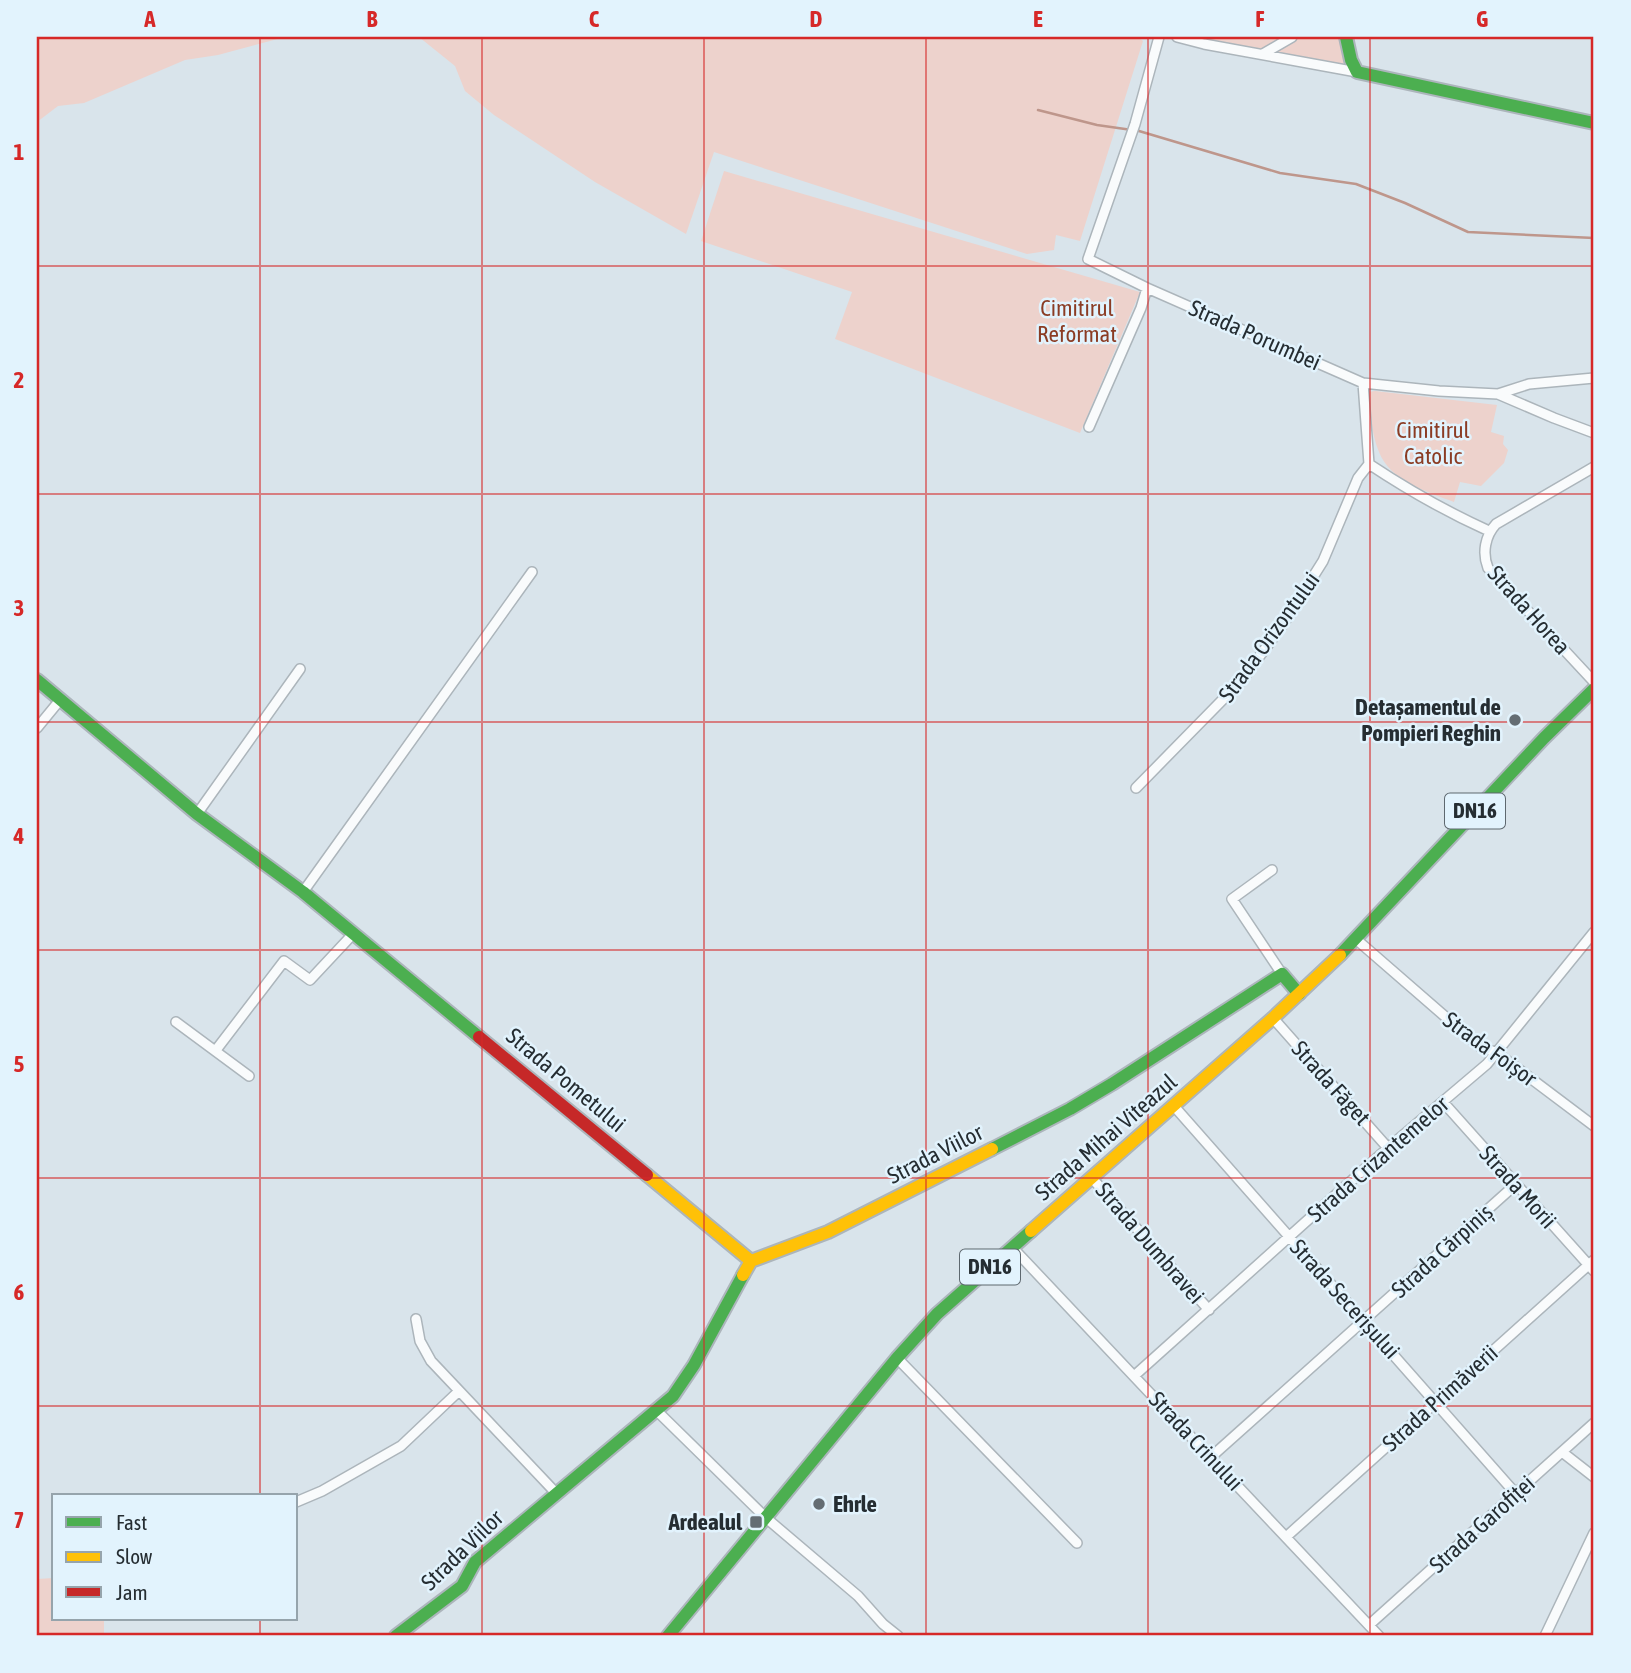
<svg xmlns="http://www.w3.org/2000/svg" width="1631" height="1673" font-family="'Asap Condensed',sans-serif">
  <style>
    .green { fill: #edd2cc }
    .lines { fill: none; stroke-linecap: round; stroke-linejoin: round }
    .stream { stroke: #be968b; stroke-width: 2.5 }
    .street-casing { stroke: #acb5bb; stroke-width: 12 }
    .fast-casing { stroke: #acb5bb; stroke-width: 16 }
    .slow-casing { stroke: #acb5bb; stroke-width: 16 }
    .jam-casing { stroke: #acb5bb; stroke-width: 16 }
    .street { stroke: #f9fbfc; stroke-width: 9 }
    .fast { stroke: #4caf50; stroke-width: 12 }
    .slow { stroke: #ffc107; stroke-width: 12 }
    .jam { stroke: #c62828; stroke-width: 12 }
    .grid { fill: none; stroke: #d62828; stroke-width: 2; stroke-opacity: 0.55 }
    .poi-dot { fill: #646d73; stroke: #e2f3fd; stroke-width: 2.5 }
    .labels { text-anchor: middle; stroke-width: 5; stroke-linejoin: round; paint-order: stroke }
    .shield { fill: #e2f3fd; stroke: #5e686f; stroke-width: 2 }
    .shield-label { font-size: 21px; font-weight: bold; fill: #252d32 }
    .park-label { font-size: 23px; fill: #8b3c24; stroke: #e2f3fd }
    .street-label { font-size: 23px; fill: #252d32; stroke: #e2f3fd }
    .poi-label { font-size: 23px; font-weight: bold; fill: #252d32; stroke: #e2f3fd; text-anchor: end }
    .neatline { fill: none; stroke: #d62828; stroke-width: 2.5 }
    .grid-label { font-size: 23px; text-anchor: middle; font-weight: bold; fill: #d62828 }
  </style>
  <rect width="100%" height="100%" fill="#d9e4eb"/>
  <path class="green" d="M 37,37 L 285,37 L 218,55 L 185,60 L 84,103 L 58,106 L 37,122 Z
    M 419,37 L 1138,37 L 1143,41 L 1080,241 L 1056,235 L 1054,250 L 1027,254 L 714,152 L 686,234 L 595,182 L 494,115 L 465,91 L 455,66 Z
    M 1177,37 L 1346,37 L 1357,72 Z
    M 724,171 L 1140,292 L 1080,433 L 835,339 L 852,292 L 701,241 Z
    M 1375,391 L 1497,405 L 1491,432 L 1504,436 L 1503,444 L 1508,450 L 1504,463 L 1481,486 L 1460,482 L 1454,502 C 1428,492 1390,481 1379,452 C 1371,433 1371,412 1368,392 Z
    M 54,1578 L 54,1619 L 104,1619 L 104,1636 L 37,1636 L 37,1579 Z"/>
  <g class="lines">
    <path class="stream" d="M 1038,110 L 1097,125 L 1139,131 L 1280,173 L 1356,184 L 1405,203 L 1468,232 L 1594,238"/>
    <g class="street-casing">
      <path id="street" d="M 1159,37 L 1135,124 L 1088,259 L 1147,288 L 1363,383 L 1439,391 L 1498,394 L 1554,418 L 1594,433
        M 1177,37 L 1204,44 L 1357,72
        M 1263,54 L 1292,37
        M 1363,383 L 1369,464
        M 1498,394 L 1529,384 L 1594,378
        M 1089,427 L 1141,308 L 1147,288
        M 1369,464 C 1408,490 1447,512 1489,531
        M 1594,467 L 1496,524 C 1485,536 1482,553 1488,568 L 1594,682
        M 37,728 L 60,700
        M 1136,788 L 1242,680 L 1282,626 L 1323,561 L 1358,478 L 1369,464
        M 197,814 L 300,669
        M 1272,870 L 1232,899 L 1282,974
        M 303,892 L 532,572
        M 1357,940 L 1479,1046 L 1497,1053 L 1594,1126
        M 1273,1018 L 1388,1148
        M 176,1022 L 249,1076
        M 216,1050 L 284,961 L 310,980 L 353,934
        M 1443,1102 L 1594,1271
        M 1173,1105 L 1516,1494
        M 1091,1177 L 1209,1310
        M 1012,1247 L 1379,1636
        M 416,1319 L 420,1341 L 431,1361 L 556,1493
        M 897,1358 L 1077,1543
        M 1134,1376 L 1388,1148 L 1487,1064 L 1594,932
        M 656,1410 L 765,1517 L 858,1596 L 883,1624 L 898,1636
        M 1562,1452 L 1594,1477
        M 1211,1457 L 1515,1185
        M 296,1502 L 322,1491 L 401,1446 L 459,1391
        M 1286,1537 L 1594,1260
        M 1369,1625 L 1594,1423
        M 1545,1636 L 1594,1533"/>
    </g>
    <g class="fast-casing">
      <path id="fast" d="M 1346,37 L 1351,60 L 1357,72 L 1594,123
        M 37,680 L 197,814 L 303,892 L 479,1037
        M 1340,955 L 1544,738 L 1594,689
        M 992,1149 L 1070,1109 L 1112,1084 L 1282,974 L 1299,994
        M 396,1636 L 462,1586 L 475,1562 L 673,1396 L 694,1365 L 743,1275
        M 668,1636 L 897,1358 L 937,1314 L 1031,1231"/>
    </g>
    <g class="slow-casing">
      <path id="slow" d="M 647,1175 L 751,1261
        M 1031,1231 L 1273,1018 L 1340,955
        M 743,1275 L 751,1261 L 828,1232 L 992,1149"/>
    </g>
    <g class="jam-casing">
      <path id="jam" d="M 479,1037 L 647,1175"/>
    </g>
    <use href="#street" class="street"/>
    <use href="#fast" class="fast"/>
    <use href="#slow" class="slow"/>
    <use href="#jam" class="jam"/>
  </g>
  <path class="grid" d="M 260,37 L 260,1496M 482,37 L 482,1636M 704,37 L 704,1636M 926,37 L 926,1636M 1148,37 L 1148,1636M 1370,37 L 1370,1636M 37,266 L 1594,266M 37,494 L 1594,494M 37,722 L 1594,722M 37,950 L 1594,950M 37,1178 L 1594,1178M 37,1406 L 1594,1406M 260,1619 L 260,1636"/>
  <g class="poi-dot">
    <circle cx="1515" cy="720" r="7"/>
    <circle cx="819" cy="1504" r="7"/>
    <rect x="749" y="1515" width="14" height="14" rx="3.5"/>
  </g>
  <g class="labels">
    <g class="shield">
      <rect x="1445" y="793.5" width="60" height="35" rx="5"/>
      <rect x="960" y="1249.5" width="60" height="35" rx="5"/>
    </g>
    <g class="shield-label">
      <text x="1475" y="818">DN16</text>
      <text x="990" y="1274">DN16</text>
    </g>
    <g class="park-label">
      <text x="1077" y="316">Cimitirul<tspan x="1077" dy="26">Reformat</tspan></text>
      <text x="1433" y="438">Cimitirul<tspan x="1433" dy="26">Catolic</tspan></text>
    </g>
    <g class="street-label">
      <text transform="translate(1255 335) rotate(24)" y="8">Strada Porumbei</text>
      <text transform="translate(1529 610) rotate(48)" y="8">Strada Horea</text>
      <text transform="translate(1269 637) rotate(-54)" y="8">Strada Orizontului</text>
      <text transform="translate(1490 1049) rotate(36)" y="8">Strada Foișor</text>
      <text transform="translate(566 1080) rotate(40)" y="8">Strada Pometului</text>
      <text transform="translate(1331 1083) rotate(48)" y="8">Strada Făget</text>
      <text transform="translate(1106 1137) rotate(-41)" y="8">Strada Mihai Viteazul</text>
      <text transform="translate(935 1154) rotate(-27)" y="8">Strada Viilor</text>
      <text transform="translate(1378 1159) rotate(-41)" y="8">Strada Crizantemelor</text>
      <text transform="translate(1518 1187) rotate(48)" y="8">Strada Morii</text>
      <text transform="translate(1150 1243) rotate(49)" y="8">Strada Dumbravei</text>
      <text transform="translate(1442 1251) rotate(-42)" y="8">Strada Cărpiniș</text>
      <text transform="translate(1345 1299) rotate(48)" y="8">Strada Secerișului</text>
      <text transform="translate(1440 1398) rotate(-42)" y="8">Strada Primăverii</text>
      <text transform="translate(1196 1441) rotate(47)" y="8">Strada Crinului</text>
      <text transform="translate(1482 1524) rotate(-42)" y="8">Strada Garofiței</text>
      <text transform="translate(462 1550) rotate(-44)" y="8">Strada Viilor</text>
    </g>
    <g class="poi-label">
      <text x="1501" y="715">Detașamentul de<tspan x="1501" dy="26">Pompieri Reghin</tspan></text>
      <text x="833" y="1512" text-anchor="start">Ehrle</text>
      <text x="742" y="1530">Ardealul</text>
    </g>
  </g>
  <rect width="1631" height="1673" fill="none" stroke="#e2f3fd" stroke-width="77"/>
  <rect x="52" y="1494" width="245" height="126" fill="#e2f3fd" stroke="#96a4ac" stroke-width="2"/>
  <rect x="66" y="1517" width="35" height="10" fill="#4caf50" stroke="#96a4ac" stroke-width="2"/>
  <text x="116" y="1530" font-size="21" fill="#252d32">Fast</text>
  <rect x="66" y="1552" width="35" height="10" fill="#ffc107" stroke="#96a4ac" stroke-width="2"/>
  <text x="116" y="1564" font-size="21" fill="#252d32">Slow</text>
  <rect x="66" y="1587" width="35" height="10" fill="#c62828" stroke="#96a4ac" stroke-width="2"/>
  <text x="116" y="1600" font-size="21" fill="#252d32">Jam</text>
  <rect x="38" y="38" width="1554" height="1596" class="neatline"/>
  <g class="grid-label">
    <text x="150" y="27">A</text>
    <text x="372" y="27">B</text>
    <text x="594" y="27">C</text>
    <text x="816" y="27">D</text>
    <text x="1038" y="27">E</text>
    <text x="1260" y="27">F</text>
    <text x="1482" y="27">G</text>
    <text x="19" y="160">1</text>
    <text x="19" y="388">2</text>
    <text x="19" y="616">3</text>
    <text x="19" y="844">4</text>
    <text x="19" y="1072">5</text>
    <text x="19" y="1300">6</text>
    <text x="19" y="1528">7</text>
  </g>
</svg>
